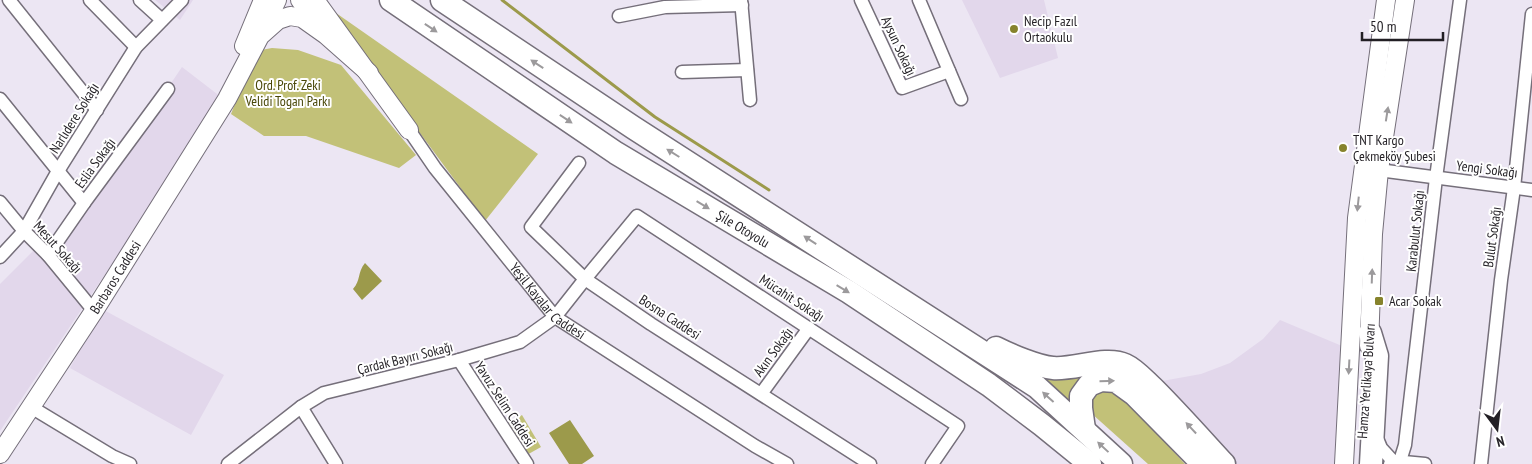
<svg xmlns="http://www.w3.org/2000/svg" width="1532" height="464" font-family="'PT Sans Narrow',sans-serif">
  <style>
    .built { fill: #e2d7eb }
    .green { fill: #c2c178 }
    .water { fill: #9c9a4b }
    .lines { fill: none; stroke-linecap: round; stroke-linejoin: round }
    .stream { stroke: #9c9a4b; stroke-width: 3 }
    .street-casing { stroke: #756f7a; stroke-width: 15 }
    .secondary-casing { stroke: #756f7a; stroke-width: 20 }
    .highway-casing { stroke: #756f7a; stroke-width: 25 }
    .street { stroke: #fff; stroke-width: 12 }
    .secondary { stroke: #fff; stroke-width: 18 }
    .highway { stroke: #fff; stroke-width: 22 }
    .oneway { fill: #9c9a9c }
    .poi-dot { fill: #86832c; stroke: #fff; stroke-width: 2 }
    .labels { text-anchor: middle; stroke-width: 4; stroke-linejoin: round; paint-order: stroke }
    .poi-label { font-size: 14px; fill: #221f24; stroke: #fff; text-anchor: start }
    .street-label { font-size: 14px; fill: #221f24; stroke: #fff }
    .park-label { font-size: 14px; fill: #484606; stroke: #fff }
  </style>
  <rect width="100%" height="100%" fill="#ece6f3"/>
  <path class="built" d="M 155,0 L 193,0 L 180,20 Z
    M 962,0 L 1044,0 L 1058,58 L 1000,78 Z
    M 182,67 L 221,97 L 138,225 L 0,431 L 0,284 L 34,250 L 56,252 Z
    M 102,309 L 224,375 L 191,435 L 70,368 Z
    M 1280,320 L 1342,346 L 1335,464 L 1233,464 L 1162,381 L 1201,374 L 1230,363 L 1263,339 Z"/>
  <path class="green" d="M 326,6 L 538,154 L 485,221 Z
    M 272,48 L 298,50 L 341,65 L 416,155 L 399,168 L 306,136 L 264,136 L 231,114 L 253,58 L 261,50 Z
    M 1032,372 L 1082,378 L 1073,405 Z
    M 1100,389 L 1119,392 L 1185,464 L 1148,464 L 1091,413 L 1093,399 Z
    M 522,415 L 541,447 L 525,456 L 507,424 Z"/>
  <path class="water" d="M 365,263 L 382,281 L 362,300 L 353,289 C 361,280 357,273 365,263 Z
    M 570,420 L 594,456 L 582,464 L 569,464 L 549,433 Z"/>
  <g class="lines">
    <path class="stream" d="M 502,0 L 655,117 L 769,190"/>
    <g class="street-casing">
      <g id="street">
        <path d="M 9,0 L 97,110"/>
        <path d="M 90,0 L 136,47"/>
        <path d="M 140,0 L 162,20"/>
        <path d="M 741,0 L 750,100"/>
        <path d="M 861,0 L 902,88 L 949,71"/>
        <path d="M 919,0 L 961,99"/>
        <path d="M 619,16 L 665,7 L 742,5"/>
        <path d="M 682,72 L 747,70"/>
        <path d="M 0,99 L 84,203"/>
        <path id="s1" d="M 409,130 L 435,168 L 555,317 L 755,446 L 787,464"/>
        <path d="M 579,163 L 531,227 L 585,279 L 651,324 L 870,464"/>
        <path d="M 1371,169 L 1532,190"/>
        <path d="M 0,202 L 24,231 L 48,255 L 94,311"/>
        <path d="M 48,255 L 84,203 L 168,89"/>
        <path d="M 0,257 L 24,231 L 58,171 L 136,47 L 182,0"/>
        <path d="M 459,360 L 527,464"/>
        <path d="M 761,394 L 809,328"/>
        <path d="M 31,407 L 112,456 L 130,464"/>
        <path d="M 301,407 L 336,464"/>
        <path d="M 1376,436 L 1381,448 L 1393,461 L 1390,464"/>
        <path d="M 1393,461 L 1425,464"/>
        <path d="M 228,464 L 301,407 L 324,393 L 459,360 L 520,342 L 555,317 L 585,279 L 637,216 L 958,426 L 932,464"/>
        <path d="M 1399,464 L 1405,445 L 1436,178 L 1460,0"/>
        <path d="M 1481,464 L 1501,280 L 1514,188 L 1532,14"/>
      </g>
    </g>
    <g class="secondary-casing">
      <g id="secondary">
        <path d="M 300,0 L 318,26"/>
        <path d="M 315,0 L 409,130"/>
        <path d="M 263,29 L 277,0"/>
        <path d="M 244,46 L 263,0"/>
        <path d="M 1369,346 L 1373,234 L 1379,170 L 1405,0"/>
        <path id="s2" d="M 0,454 L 94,311 L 227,99 L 260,36 L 278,20 L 290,16 L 302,18 L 326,35 L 369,73"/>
        <path d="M 1344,464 L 1357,218 L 1386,0"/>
      </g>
    </g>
    <g class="highway-casing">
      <g id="highway">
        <path id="s3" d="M 391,0 L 616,153 L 849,292 L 989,385 L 1042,425 L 1090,464"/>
        <path d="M 442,0 L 634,128 L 1037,387 L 1121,464"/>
        <path d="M 1370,333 L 1377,356 L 1371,464"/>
        <path d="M 996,348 C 1010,355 1038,367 1053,368 C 1074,370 1106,356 1125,365 C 1136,370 1145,381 1154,389 C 1178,413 1201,439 1224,464"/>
        <path d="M 1084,429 L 1081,408 L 1081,396 L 1089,385 L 1101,380 L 1116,381 L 1134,394 L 1203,464"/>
      </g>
    </g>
    <use href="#street" class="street"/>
    <use href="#secondary" class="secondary"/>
    <use href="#highway" class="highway"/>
  </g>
  <defs><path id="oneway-solid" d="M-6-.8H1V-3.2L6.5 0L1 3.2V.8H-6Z" transform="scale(1.25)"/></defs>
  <g class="oneway">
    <use href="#oneway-solid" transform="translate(431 28) rotate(34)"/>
    <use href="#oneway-solid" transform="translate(537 64) rotate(-147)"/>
    <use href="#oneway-solid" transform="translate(1387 114) rotate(-81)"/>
    <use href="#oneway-solid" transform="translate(566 119) rotate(34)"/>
    <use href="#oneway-solid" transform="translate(673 153) rotate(-148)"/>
    <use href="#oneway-solid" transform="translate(1358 204) rotate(96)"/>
    <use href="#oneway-solid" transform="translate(703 205) rotate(31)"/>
    <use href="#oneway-solid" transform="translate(810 240) rotate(-147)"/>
    <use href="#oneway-solid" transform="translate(1372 276) rotate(-88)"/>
    <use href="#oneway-solid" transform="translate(843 289) rotate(31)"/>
    <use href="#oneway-solid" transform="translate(1349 367) rotate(93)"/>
    <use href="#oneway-solid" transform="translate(1107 381) rotate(-1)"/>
    <use href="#oneway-solid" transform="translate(1048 397) rotate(-138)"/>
    <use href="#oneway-solid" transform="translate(1191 428) rotate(-133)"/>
    <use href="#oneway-solid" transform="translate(1103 447) rotate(-137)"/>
  </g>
  <g class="poi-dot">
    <circle cx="1014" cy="29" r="5"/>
    <circle cx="1343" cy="148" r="5"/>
    <rect x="1374" y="296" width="10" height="10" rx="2.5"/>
  </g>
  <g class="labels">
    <g class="poi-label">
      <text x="1024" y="26">Necip Fazıl<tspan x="1024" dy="16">Ortaokulu</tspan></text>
      <text x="1353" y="145">TNT Kargo<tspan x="1353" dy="16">Çekmeköy Şubesi</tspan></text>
      <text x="1389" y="306">Acar Sokak</text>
    </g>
    <g class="street-label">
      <text transform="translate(899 46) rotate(65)" y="5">Aysun Sokağı</text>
      <text transform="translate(74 118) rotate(-58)" y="5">Narlıdere Sokağı</text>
      <text transform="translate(95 163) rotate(-54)" y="5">Eslia Sokağı</text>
      <text transform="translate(1487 169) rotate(7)" y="5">Yengi Sokağı</text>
      <text dy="5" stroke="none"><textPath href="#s3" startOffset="420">Şile Otoyolu</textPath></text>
      <text transform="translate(1415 231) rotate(-84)" y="5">Karabulut Sokağı</text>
      <text transform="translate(1492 237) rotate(-82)" y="5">Bulut Sokağı</text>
      <text transform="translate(58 247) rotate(48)" y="5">Mesut Sokağı</text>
      <text dy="5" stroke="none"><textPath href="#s2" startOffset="211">Barbaros Caddesi</textPath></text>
      <text transform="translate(792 298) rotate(33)" y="5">Mücahit Sokağı</text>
      <text dy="5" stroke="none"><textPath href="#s1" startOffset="221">Yeşil Kayalar Caddesi</textPath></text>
      <text transform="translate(670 317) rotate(33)" y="5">Bosna Caddesi</text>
      <text transform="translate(773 352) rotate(-54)" y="5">Akın Sokağı</text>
      <text transform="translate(405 358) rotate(-14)" y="5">Çardak Bayırı Sokağı</text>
      <text transform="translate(1366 381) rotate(-86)" y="5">Hamza Yerlikaya Bulvarı</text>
      <text transform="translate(505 404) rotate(57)" y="5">Yavuz Selim Caddesi</text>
    </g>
    <g class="park-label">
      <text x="288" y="90">Ord. Prof. Zeki<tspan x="288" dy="16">Velidi Togan Parkı</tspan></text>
    </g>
  </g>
  <g transform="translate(1497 429) rotate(165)" stroke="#ffffff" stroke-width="4" paint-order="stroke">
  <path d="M0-4L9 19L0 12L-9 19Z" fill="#221f24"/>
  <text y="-8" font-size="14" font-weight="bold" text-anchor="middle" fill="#221f24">N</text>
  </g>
  <path d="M1362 32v8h81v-8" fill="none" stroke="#221f24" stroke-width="2.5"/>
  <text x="1370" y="32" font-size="15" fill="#221f24" stroke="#ffffff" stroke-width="4" paint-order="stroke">50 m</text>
</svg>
